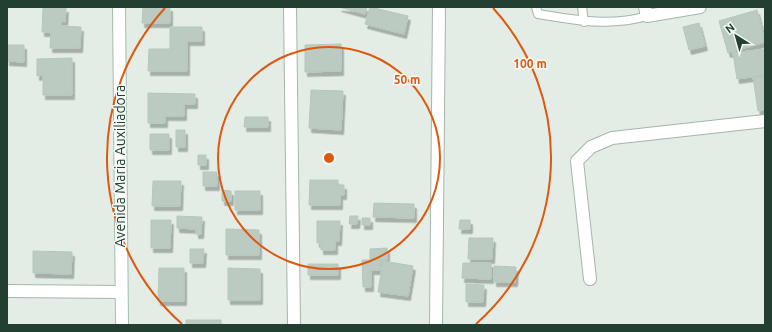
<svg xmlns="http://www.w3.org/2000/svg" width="772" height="332" font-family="Ubuntu,sans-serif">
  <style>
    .building { fill: #bbcbc1; stroke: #b5c7bc; filter: url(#shadow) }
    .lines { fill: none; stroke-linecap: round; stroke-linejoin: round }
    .lane-casing { stroke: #a5b5ac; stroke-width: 10 }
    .street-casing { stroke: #a5b5ac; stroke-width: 14 }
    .secondary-casing { stroke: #a4bcae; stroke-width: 14 }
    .lane { stroke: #fff; stroke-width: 8 }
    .street { stroke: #fff; stroke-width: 12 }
    .secondary { stroke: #fff; stroke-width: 12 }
    .ring { fill: none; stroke: #de580e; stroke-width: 2 }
    .labels { text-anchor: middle; stroke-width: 3; stroke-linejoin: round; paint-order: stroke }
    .street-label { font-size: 14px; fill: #223f31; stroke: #f4f9f5 }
    .centre { fill: #de580e; stroke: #f4f9f5; stroke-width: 2 }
    .ring-label { font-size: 12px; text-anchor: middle; font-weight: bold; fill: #de580e; stroke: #f4f9f5; stroke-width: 3; stroke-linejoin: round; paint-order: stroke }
  </style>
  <defs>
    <filter id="shadow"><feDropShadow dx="2.5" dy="4.5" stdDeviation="0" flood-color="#0004"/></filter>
  </defs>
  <rect width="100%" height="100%" fill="#e3ede6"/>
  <path class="building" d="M 43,7 L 66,8 L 65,22 L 61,21 L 61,26 L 81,27 L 80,48 L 50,48 L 51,32 L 42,32 Z
    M 143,7 L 170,7 L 170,23 L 142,23 Z
    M 339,7 L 367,7 L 365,14 Z
    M 370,7 L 408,16 L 404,34 L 365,24 Z
    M 757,10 L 765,42 L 728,53 L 719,21 Z
    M 699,23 L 705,46 L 689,50 L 683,27 Z
    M 170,27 L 202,27 L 202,41 L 187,41 L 187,71 L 148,71 L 149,49 L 170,49 Z
    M 341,44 L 341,71 L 305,72 L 305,45 Z
    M 7,45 L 24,45 L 24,62 L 7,61 Z
    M 765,49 L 765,75 L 737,79 L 733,53 Z
    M 72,58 L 72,95 L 43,95 L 43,75 L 37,76 L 37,59 Z
    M 765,76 L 765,110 L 758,111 L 753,77 Z
    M 311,90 L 343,91 L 341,130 L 309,128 Z
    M 148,93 L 195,94 L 195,104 L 184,104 L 184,116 L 165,116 L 165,123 L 148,123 Z
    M 245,117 L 268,117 L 268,127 L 244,127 Z
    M 176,130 L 185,130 L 185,147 L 176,147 Z
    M 150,134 L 169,134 L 169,150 L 150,150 Z
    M 198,155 L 206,155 L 206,165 L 198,165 Z
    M 203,172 L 217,172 L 217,186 L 203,186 Z
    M 310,180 L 338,180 L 338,185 L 344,185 L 344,195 L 340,195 L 340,205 L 309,205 Z
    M 153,181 L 181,181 L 180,206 L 152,206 Z
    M 222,190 L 231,191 L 231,201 L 222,201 Z
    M 235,191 L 260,191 L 260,210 L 235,210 Z
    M 374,203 L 414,204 L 414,218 L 373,217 Z
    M 177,216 L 202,217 L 201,234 L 196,234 L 196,229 L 177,228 Z
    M 350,216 L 358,216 L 357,224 L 349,224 Z
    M 362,218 L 370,218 L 370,225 L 362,225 Z
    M 151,220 L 171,220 L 170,248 L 151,248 Z
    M 460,220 L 470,220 L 470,229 L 459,229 Z
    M 317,221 L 340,221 L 339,241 L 335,241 L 335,250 L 321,250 L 321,243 L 317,243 Z
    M 226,229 L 259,230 L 259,255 L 226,255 Z
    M 469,238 L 493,238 L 492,259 L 468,259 Z
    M 387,248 L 387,260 L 370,260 L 370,249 Z
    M 190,249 L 204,249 L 203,263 L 190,263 Z
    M 33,251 L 72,252 L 71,274 L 33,273 Z
    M 362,260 L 381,260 L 380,270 L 371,270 L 371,287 L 363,287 Z
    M 383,261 L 413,266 L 408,296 L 378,292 Z
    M 463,263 L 491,263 L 491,279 L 462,278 Z
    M 308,264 L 338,264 L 338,275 L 308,275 Z
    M 494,266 L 516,267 L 515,282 L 494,282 Z
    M 159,268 L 184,268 L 184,301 L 158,301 Z
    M 228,268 L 260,269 L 260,300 L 228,300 Z
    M 466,284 L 484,285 L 483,302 L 466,302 Z
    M 186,320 L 221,320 L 221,325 L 186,325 Z"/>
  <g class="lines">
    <g class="lane-casing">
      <path id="lane" d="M 536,7 L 538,14 C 575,20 610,27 647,16
        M 582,7 L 584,22"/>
    </g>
    <g class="street-casing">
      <path id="street" d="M 290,7 L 294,325
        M 645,7 L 647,16 L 700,7
        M 590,279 L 577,161 L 591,147 L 612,138 L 765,121
        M 7,291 L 121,292
        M 436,325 L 439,7"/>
    </g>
    <g class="secondary-casing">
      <path id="secondary" d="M 119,7 L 122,325"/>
    </g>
    <use href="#lane" class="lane"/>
    <use href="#street" class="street"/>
    <use href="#secondary" class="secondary"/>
  </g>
  <g class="ring">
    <circle cx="329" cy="158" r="111"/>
    <path d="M182 324A222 222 0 0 1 165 8M493 8A222 222 0 0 1 476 324"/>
  </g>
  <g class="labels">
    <g class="street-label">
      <text transform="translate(120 166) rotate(-90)" y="5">Avenida Maria Auxiliadora</text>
    </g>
  </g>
  <circle cx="329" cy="158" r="6" class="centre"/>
  <g class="ring-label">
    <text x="530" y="68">100 m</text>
    <text x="407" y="84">50 m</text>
  </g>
  <rect width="772" height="332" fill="none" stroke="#223f31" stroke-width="16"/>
  <g transform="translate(736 36) rotate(323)" stroke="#f4f9f5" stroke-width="3" paint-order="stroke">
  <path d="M0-3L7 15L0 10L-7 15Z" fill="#223f31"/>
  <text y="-6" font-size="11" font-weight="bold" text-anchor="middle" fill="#223f31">N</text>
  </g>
</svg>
